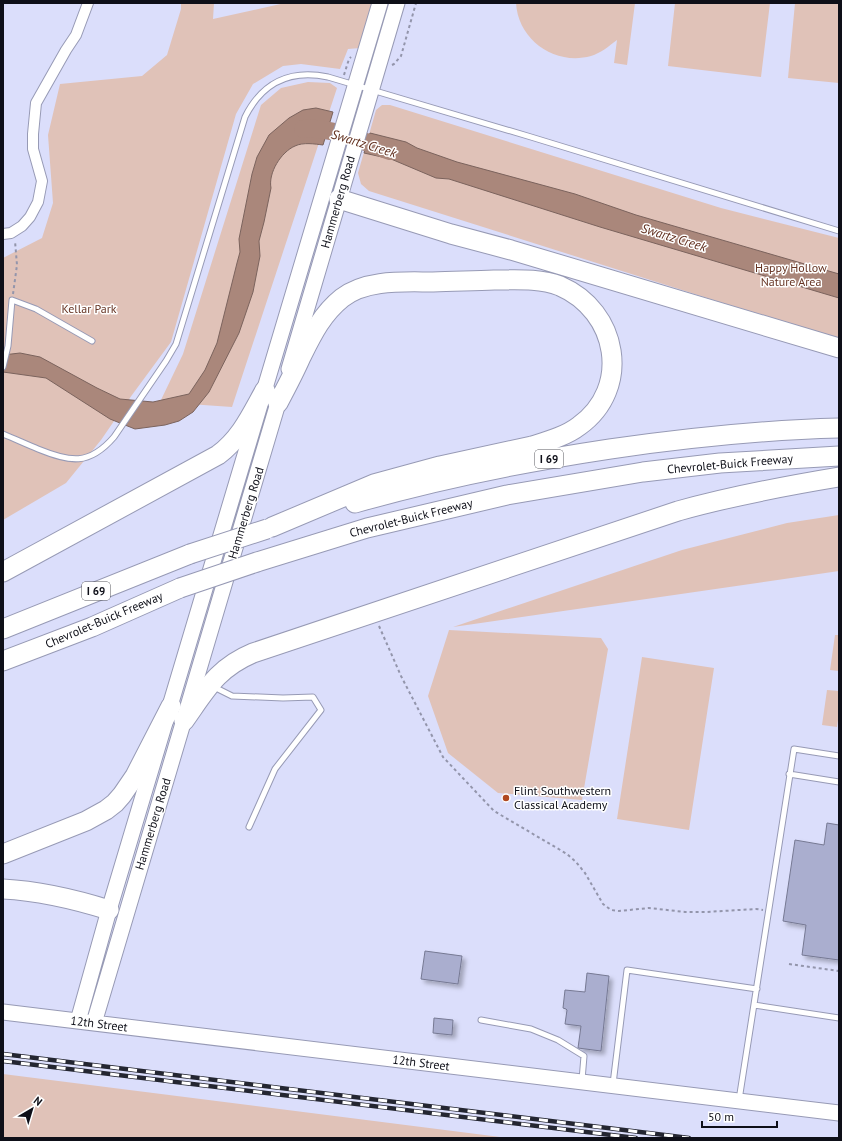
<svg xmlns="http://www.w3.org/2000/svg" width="842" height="1141" font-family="'PT Sans',sans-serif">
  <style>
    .green { fill: #e0c2b8 }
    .water { fill: #aa877b; stroke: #7b635d }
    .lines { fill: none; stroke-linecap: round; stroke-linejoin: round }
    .river { stroke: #aa877b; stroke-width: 18 }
    .building { fill: #aaaecf; stroke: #767993; filter: url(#shadow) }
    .lane-casing { stroke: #979ab5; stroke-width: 7 }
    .street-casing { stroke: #979ab5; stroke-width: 12 }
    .secondary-casing { stroke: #979ab5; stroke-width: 17 }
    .highway-casing { stroke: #979ab5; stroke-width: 21 }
    .path { stroke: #9395ab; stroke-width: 2; stroke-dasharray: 3 3; stroke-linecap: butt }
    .lane { stroke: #fff; stroke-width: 5 }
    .street { stroke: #fff; stroke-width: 10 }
    .secondary { stroke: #fff; stroke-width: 15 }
    .highway { stroke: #fff; stroke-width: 19 }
    .rail-casing { stroke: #242631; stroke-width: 4.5 }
    .rail { stroke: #fff; stroke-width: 3; stroke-dasharray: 9; stroke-linecap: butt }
    .highway-bridge-casing { stroke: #979ab5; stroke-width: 21; stroke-linecap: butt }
    .highway-bridge { stroke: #fff; stroke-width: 19 }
    .poi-dot { fill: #b04922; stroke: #fff; stroke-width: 1.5 }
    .labels { text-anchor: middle; stroke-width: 3; stroke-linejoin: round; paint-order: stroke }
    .shield { fill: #fff; stroke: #56575d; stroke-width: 1 }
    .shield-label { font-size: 11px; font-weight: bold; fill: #0e0f18 }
    .street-label { font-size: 12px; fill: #0e0f18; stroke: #fff }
    .park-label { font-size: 12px; fill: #663423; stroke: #fff }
    .poi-label { font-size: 12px; fill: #0e0f18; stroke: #fff; text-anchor: start }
    .water-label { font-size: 13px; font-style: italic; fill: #612f1e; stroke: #fff }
  </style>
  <defs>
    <filter id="shadow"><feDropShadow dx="3.5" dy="3.5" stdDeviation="2" flood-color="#0004"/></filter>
  </defs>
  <rect width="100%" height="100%" fill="#dbdefb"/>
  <path class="green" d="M 181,3 L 214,3 L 213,19 L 285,3 L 373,3 L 360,48 L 348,49 L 340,69 L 301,64 L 283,66 L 253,84 L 236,114 L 171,342 L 132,395 L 101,440 L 66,483 L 3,520 L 3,258 L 42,238 L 53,203 L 48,135 L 60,84 L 142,76 L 167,55 L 181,9 Z
    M 516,3 L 635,3 L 627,65 L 614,63 L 617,40 C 609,46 601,53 591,56 C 555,66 518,40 516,3 Z
    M 675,3 L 770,3 L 761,77 L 668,66 Z
    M 795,3 L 839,3 L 839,83 L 788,78 Z
    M 308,82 L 330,83 L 337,88 L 232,407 L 160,402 L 183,354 L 261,105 L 281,88 Z
    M 382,105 L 390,105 L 721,208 L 839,238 L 839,338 L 723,303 L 369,191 L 361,184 L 358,173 L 376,110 Z
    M 839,515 L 839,571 L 453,627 L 682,550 L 787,523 Z
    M 449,630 L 601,638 L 608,649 L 582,800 L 498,793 L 448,753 L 428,696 Z
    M 835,635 L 839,635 L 839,671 L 830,670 Z
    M 642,657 L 714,668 L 689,830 L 617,819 Z
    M 827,690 L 839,691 L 839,713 L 837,727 L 822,725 Z
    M 3,1074 L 508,1138 L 3,1138 Z"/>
  <path class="water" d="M 316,108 L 333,112 L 323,145 C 315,144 303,142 295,146 C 281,152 268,173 271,188 L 264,222 L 259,241 L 260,256 L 253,292 L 239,333 L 209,392 L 193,412 L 179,421 L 165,425 L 135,429 L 110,419 L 46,378 L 3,372 L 3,355 L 20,353 L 40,357 L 97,388 L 120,399 L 153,402 L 189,394 L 205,370 L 217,343 L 237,263 L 240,252 L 239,239 L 252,174 L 257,157 L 269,135 L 289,118 L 303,110 Z
    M 370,133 L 406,142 L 417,148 L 457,162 L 575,194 L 636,215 L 839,274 L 839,298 L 600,227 L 449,179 L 436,178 L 391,159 L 364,153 Z"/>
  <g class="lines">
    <path class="river" d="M 303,129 C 333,127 362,141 390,151"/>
  </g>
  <path class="building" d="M 827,823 L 839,825 L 839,960 L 802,955 L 806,925 L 783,921 L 795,840 L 824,845 Z
    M 425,951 L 462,956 L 458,984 L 421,979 Z
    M 587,973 L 609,976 L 601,1051 L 578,1048 L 581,1026 L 565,1024 L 567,1010 L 566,1009 L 563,1008 L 565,990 L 585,992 Z
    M 434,1018 L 453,1020 L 452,1035 L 433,1033 Z"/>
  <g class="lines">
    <g class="lane-casing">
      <path id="lane" d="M 3,367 L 8,346 L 12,300 L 36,309 L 92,341
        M 3,434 C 15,439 26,444 38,449 C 70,462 89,466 114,437 L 166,361 L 176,344 L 245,117 C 262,83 290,69 328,77 L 531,137 L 839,231
        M 214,687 L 232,696 L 283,698 L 313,697 L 321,710 L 275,769 L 249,827
        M 789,774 L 839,782
        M 754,1005 L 839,1018
        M 481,1020 L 531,1029 L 558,1040 L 584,1056 L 582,1080
        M 613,1084 L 627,970 L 757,989
        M 739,1100 L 794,749 L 839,756"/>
    </g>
    <g class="street-casing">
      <path id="street" d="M 3,234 L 11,233 L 22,226 L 30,217 L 38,202 L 42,181 L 33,149 L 33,134 L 36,103 L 66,50 L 76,35 L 88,3"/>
    </g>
    <g class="secondary-casing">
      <path id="secondary" d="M 289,369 L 397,3
        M 3,1012 L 839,1113
        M 78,1021 L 109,910 L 380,3
        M 94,1023 L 281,393"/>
    </g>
    <g class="highway-casing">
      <path id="highway" d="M 339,199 L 451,234 L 511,250 L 839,348
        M 355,503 C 439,479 524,462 610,449 C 686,438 762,430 839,428
        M 272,527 L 374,484 L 440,466 L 532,446 C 548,441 566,436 579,426 C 632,388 618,311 560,286 C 539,278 515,280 494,280 C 473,281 453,281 433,282 C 404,282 366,279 342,298 C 322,314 312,335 301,357 C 294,373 286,388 278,403
        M 257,562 L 367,528 L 507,495 L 643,472 L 720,463 L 839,456
        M 3,572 L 218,455 C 241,438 251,415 265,390
        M 3,629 L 190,554
        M 3,661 L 92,627 L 180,588
        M 184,721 C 206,690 217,668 253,653 L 678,511 C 731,496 785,486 839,477
        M 3,854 L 86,821 L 106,810 L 115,803 L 122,795 L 135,776 L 171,706
        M 3,889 C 40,891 74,899 109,910"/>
    </g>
    <path class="path" d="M 392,65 L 394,64 L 401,56 L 416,3
      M 344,75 L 349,59 L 351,57
      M 13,294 L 17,265 L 15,241
      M 379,626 L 401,676 L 443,757 L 494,811 L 567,854 L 576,862 L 585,873 L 603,904 L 611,910 L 619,911 L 649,908 L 685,912 L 706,912 L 756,909 L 763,910
      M 789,964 L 839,971"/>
    <use href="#lane" class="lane"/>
    <use href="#street" class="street"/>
    <use href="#secondary" class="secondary"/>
    <use href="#highway" class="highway"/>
    <g class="rail-casing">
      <path id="rail" d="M 3,1054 L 689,1138
        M 3,1061 L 636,1138"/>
    </g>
    <use href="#rail" class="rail"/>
    <g class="highway-bridge-casing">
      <path id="highway-bridge" d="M 190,554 L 267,529
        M 180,588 L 257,562"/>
    </g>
    <use href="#highway-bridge" class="highway-bridge"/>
  </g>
  <circle class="poi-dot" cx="506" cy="798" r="4"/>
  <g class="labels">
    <g class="shield">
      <rect x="535" y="450" width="28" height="18" rx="3"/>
      <rect x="82" y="582" width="28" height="18" rx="3"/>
    </g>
    <g class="shield-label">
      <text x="549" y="463">I 69</text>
      <text x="96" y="595">I 69</text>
    </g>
    <g class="street-label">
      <text transform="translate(338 202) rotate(-74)" y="4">Hammerberg Road</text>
      <text transform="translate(730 464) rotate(-5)" y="4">Chevrolet-Buick Freeway</text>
      <text transform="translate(246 513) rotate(-73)" y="4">Hammerberg Road</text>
      <text transform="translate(411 518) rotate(-14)" y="4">Chevrolet-Buick Freeway</text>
      <text transform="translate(104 620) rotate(-23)" y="4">Chevrolet-Buick Freeway</text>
      <text transform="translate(153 824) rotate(-73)" y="4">Hammerberg Road</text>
      <text transform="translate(99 1024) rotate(7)" y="4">12th Street</text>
      <text transform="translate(421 1063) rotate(7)" y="4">12th Street</text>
    </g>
    <g class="park-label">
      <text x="791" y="272">Happy Hollow<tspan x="791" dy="14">Nature Area</tspan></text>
      <text x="89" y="313">Kellar Park</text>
    </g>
    <g class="poi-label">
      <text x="514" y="795">Flint Southwestern<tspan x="514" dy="14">Classical Academy</tspan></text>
    </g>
    <g class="water-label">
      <text transform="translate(364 143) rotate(17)" y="5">Swartz Creek</text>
      <text transform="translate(674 237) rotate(17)" y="5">Swartz Creek</text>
    </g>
  </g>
  <rect width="842" height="1141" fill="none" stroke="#0e0f18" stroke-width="8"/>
  <g transform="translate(32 1109) rotate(38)" stroke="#ffffff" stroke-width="3" paint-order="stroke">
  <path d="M0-3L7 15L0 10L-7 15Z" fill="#0e0f18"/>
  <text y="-6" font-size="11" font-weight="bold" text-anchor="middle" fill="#0e0f18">N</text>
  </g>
  <path d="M702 1121v6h75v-6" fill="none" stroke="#0e0f18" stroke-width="2"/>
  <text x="708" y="1121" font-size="12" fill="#0e0f18" stroke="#ffffff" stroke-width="3" paint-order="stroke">50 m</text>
</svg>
